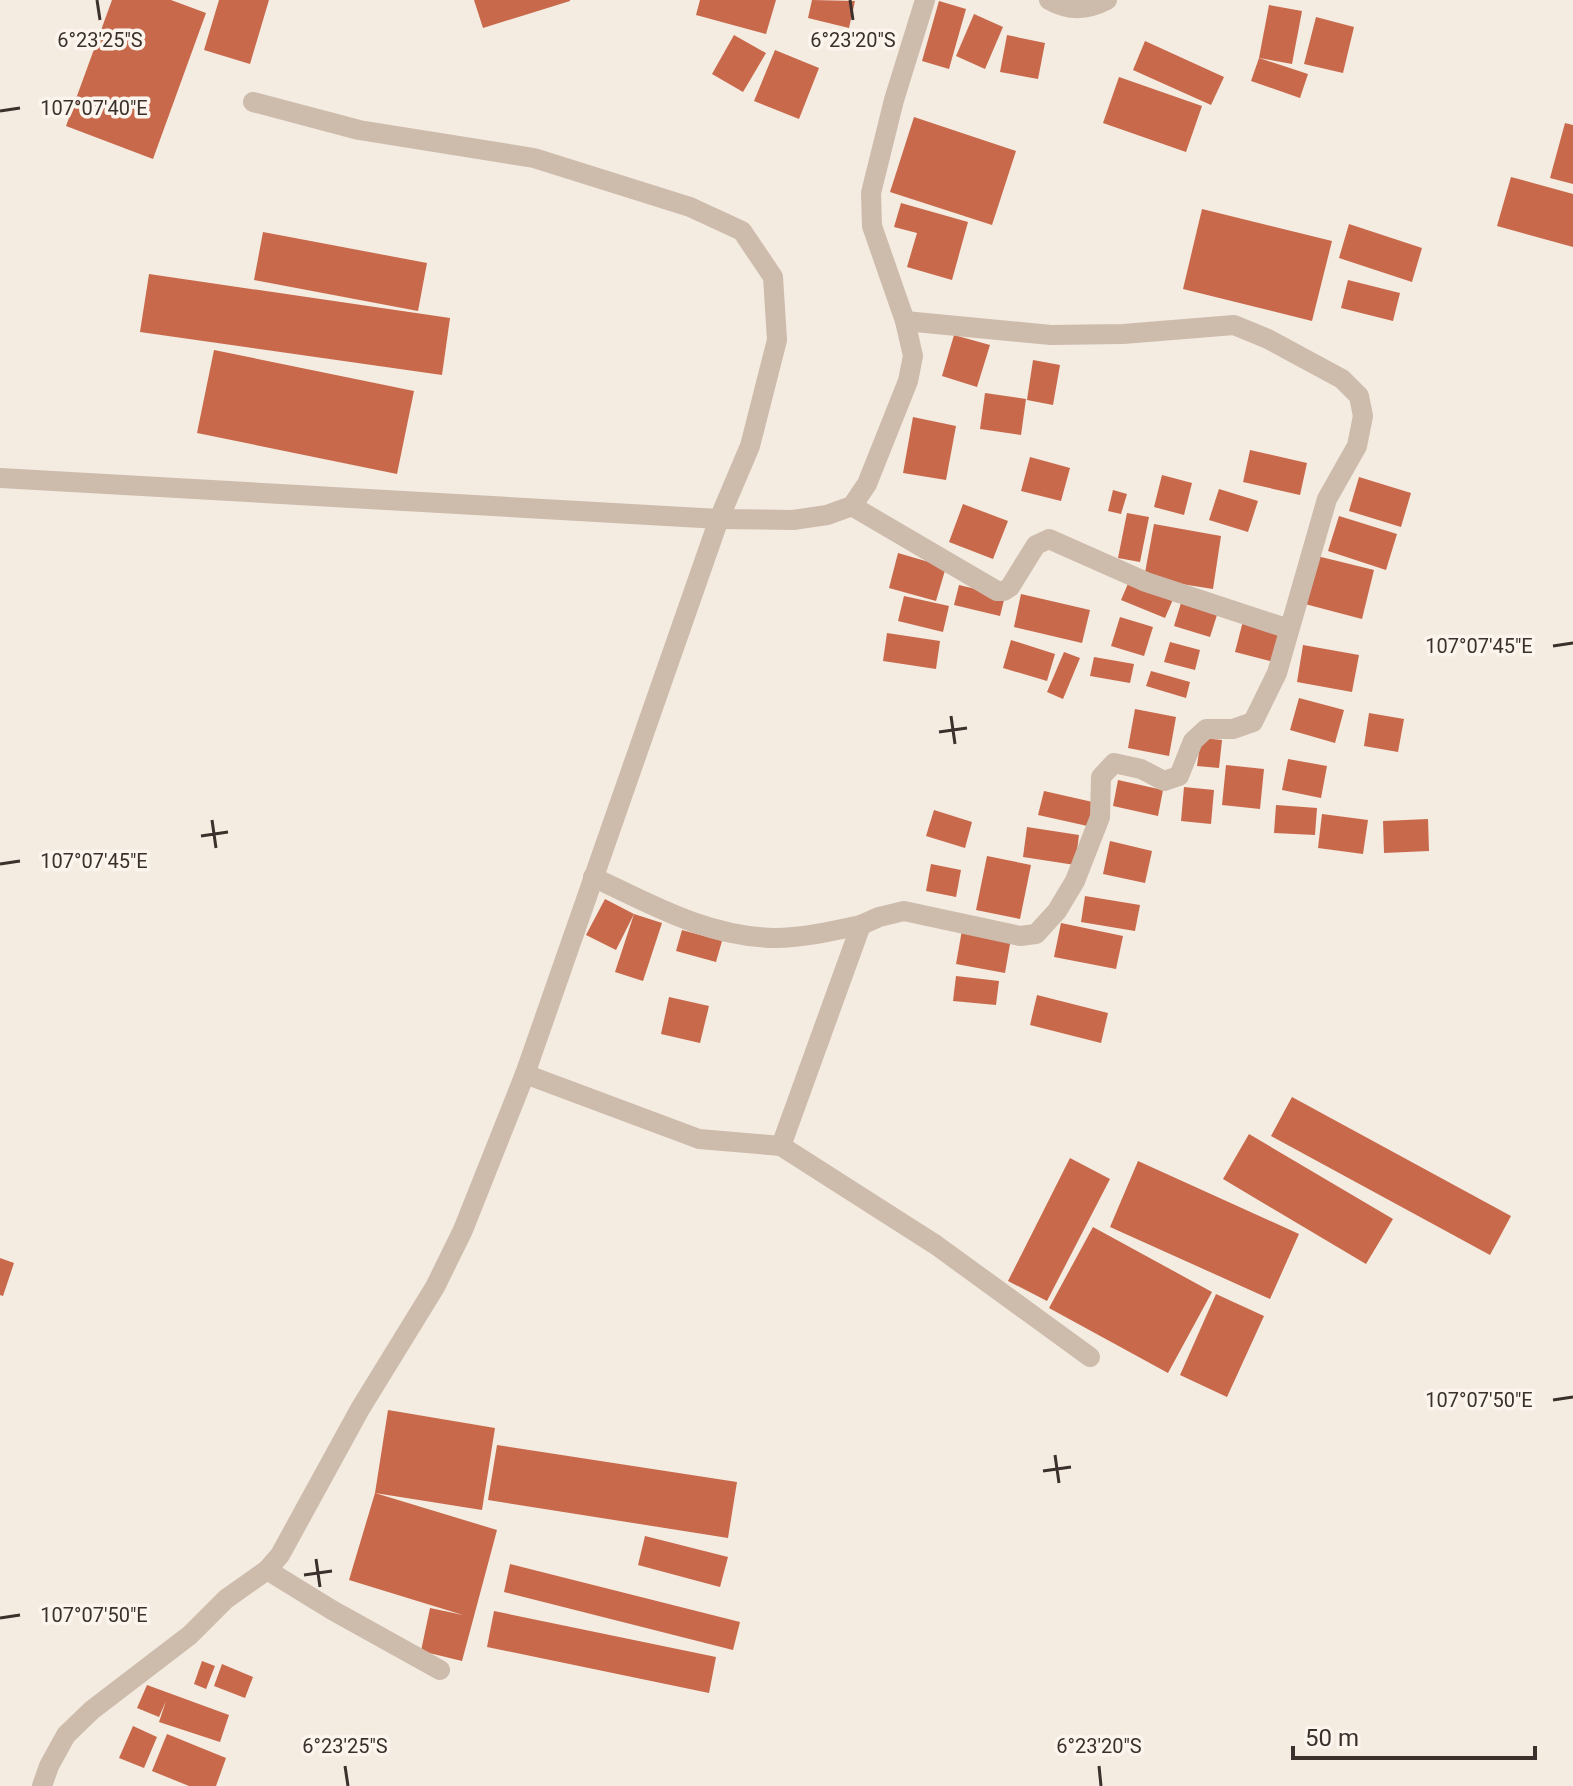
<svg xmlns="http://www.w3.org/2000/svg" width="1573" height="1786" font-family="Roboto,sans-serif">
  <style>
    .building { fill: #c8694b }
    .lines { fill: none; stroke-linecap: round; stroke-linejoin: round }
    .minor { stroke: #cdbbac; stroke-width: 20 }
    .ticks { fill: none; stroke: #3b302b; stroke-width: 3 }
    .ticks-label { font-size: 20px; text-anchor: middle; fill: #3b302b; stroke: #fbf5ee; stroke-width: 7; stroke-linejoin: round; paint-order: stroke }
  </style>
  <rect width="100%" height="100%" fill="#f4ebe1"/>
  <g class="building">
    <polygon points="112,0 171,0 206,13 153,159 66,126"/>
    <polygon points="219,0 269,0 250,64 204,50"/>
    <polygon points="474,0 570,0 570,1 483,28"/>
    <polygon points="700,0 776,0 766,34 696,15"/>
    <polygon points="812,0 855,1 849,28 808,18"/>
    <polygon points="939,1 966,9 949,69 922,61"/>
    <polygon points="1269,5 1302,11 1292,64 1259,58"/>
    <polygon points="974,14 1003,27 985,69 956,56"/>
    <polygon points="1316,17 1354,27 1343,73 1304,64"/>
    <polygon points="734,35 766,53 743,92 712,74"/>
    <polygon points="1007,35 1045,43 1038,79 1000,72"/>
    <polygon points="1145,41 1224,77 1211,105 1133,70"/>
    <polygon points="775,50 819,68 799,119 754,101"/>
    <polygon points="1259,58 1308,74 1300,98 1251,81"/>
    <polygon points="1119,77 1202,106 1186,152 1103,123"/>
    <polygon points="914,117 1016,151 992,225 890,192"/>
    <polygon points="1565,123 1573,125 1573,184 1550,178"/>
    <polygon points="1511,177 1573,194 1573,247 1497,226"/>
    <polygon points="901,203 968,222 952,280 907,267 917,233 894,227"/>
    <polygon points="1202,209 1332,241 1312,321 1183,289"/>
    <polygon points="1349,224 1422,248 1412,282 1339,258"/>
    <polygon points="263,232 427,263 418,311 254,280"/>
    <polygon points="149,274 450,318 442,375 140,332"/>
    <polygon points="1348,280 1400,293 1393,321 1341,308"/>
    <polygon points="954,335 990,345 977,387 942,376"/>
    <polygon points="214,350 414,391 397,474 197,433"/>
    <polygon points="1033,360 1060,365 1053,405 1027,400"/>
    <polygon points="985,393 1026,399 1021,435 980,429"/>
    <polygon points="913,417 956,426 946,480 903,473"/>
    <polygon points="1250,450 1307,463 1300,495 1243,482"/>
    <polygon points="1030,457 1070,468 1061,501 1021,491"/>
    <polygon points="1162,475 1192,483 1184,515 1154,507"/>
    <polygon points="1359,477 1411,493 1401,527 1349,511"/>
    <polygon points="1219,489 1258,501 1248,532 1209,520"/>
    <polygon points="1113,490 1127,494 1121,514 1108,511"/>
    <polygon points="963,504 1008,521 993,559 949,542"/>
    <polygon points="1127,513 1149,517 1140,562 1118,558"/>
    <polygon points="1339,516 1397,534 1386,570 1328,551"/>
    <polygon points="1154,524 1221,536 1213,589 1144,578"/>
    <polygon points="898,553 946,567 936,601 889,588"/>
    <polygon points="1317,556 1374,570 1362,619 1305,604"/>
    <polygon points="1130,579 1174,597 1165,618 1121,600"/>
    <polygon points="959,585 1005,596 1000,616 954,605"/>
    <polygon points="1021,594 1090,610 1082,643 1014,627"/>
    <polygon points="904,596 949,606 943,632 898,621"/>
    <polygon points="1181,603 1217,615 1210,637 1174,626"/>
    <polygon points="1120,617 1153,627 1144,656 1111,646"/>
    <polygon points="1243,621 1282,630 1274,662 1235,652"/>
    <polygon points="887,633 940,641 936,669 883,661"/>
    <polygon points="1011,640 1055,654 1047,681 1003,668"/>
    <polygon points="1170,642 1200,650 1195,670 1164,662"/>
    <polygon points="1303,645 1359,655 1352,692 1297,682"/>
    <polygon points="1064,652 1080,658 1063,699 1047,692"/>
    <polygon points="1094,657 1134,664 1130,683 1090,676"/>
    <polygon points="1151,671 1190,682 1186,698 1146,686"/>
    <polygon points="1299,698 1344,710 1335,743 1290,730"/>
    <polygon points="1135,709 1176,717 1169,756 1128,748"/>
    <polygon points="1369,713 1404,719 1398,752 1364,746"/>
    <polygon points="1201,738 1222,740 1219,768 1197,766"/>
    <polygon points="1288,759 1327,766 1321,798 1282,790"/>
    <polygon points="1226,765 1264,769 1260,809 1222,805"/>
    <polygon points="1118,780 1163,790 1158,816 1113,806"/>
    <polygon points="1184,787 1214,790 1211,824 1181,821"/>
    <polygon points="1044,791 1097,803 1092,827 1038,815"/>
    <polygon points="1276,805 1317,808 1315,835 1274,833"/>
    <polygon points="934,810 972,822 965,848 926,836"/>
    <polygon points="1322,814 1368,820 1363,854 1318,848"/>
    <polygon points="1428,819 1429,851 1384,853 1383,821"/>
    <polygon points="1027,827 1079,835 1075,865 1023,857"/>
    <polygon points="1110,841 1152,851 1145,883 1103,874"/>
    <polygon points="987,856 1031,865 1020,919 976,910"/>
    <polygon points="931,864 961,870 956,897 926,891"/>
    <polygon points="1085,896 1140,905 1135,931 1081,922"/>
    <polygon points="605,899 634,914 616,950 586,935"/>
    <polygon points="634,914 662,923 643,981 615,972"/>
    <polygon points="1061,923 1123,936 1116,969 1054,957"/>
    <polygon points="682,930 722,941 716,962 676,951"/>
    <polygon points="962,930 1011,938 1005,973 956,964"/>
    <polygon points="956,976 999,981 996,1005 953,1001"/>
    <polygon points="1037,995 1108,1013 1101,1043 1030,1025"/>
    <polygon points="669,997 709,1006 700,1043 661,1034"/>
    <polygon points="1292,1097 1511,1216 1490,1255 1271,1136"/>
    <polygon points="1249,1134 1393,1219 1366,1264 1223,1179"/>
    <polygon points="1070,1158 1110,1179 1047,1301 1008,1281"/>
    <polygon points="1138,1161 1299,1234 1270,1299 1110,1227"/>
    <polygon points="1093,1227 1212,1292 1168,1373 1049,1308"/>
    <polygon points="0,1258 14,1263 3,1296 0,1295"/>
    <polygon points="1216,1294 1264,1316 1227,1397 1180,1375"/>
    <polygon points="388,1410 495,1428 482,1510 375,1493 497,1530 462,1661 421,1651 430,1608 463,1615 349,1580 375,1493"/>
    <polygon points="497,1445 737,1482 728,1538 488,1500"/>
    <polygon points="645,1536 728,1557 720,1587 638,1565"/>
    <polygon points="510,1564 740,1622 733,1650 504,1592"/>
    <polygon points="494,1611 716,1657 709,1693 487,1647"/>
    <polygon points="202,1661 215,1666 206,1689 194,1684"/>
    <polygon points="222,1664 253,1677 245,1698 214,1686"/>
    <polygon points="147,1685 229,1715 220,1742 159,1722 166,1701 159,1717 137,1708"/>
    <polygon points="133,1726 157,1737 144,1768 119,1758"/>
    <polygon points="167,1734 226,1758 216,1786 189,1786 152,1771"/>
  </g>
  <g class="lines">
    <g class="minor">
      <path d="M1049 0C1069 11 1086 11 1107 0"/>
      <polyline points="0,478 719,519 793,520 827,515 852,506 867,484 908,381 913,356 905,321 872,226 871,193 894,100 925,0"/>
      <polyline points="852,506 997,591 1004,591 1010,587 1036,545 1049,539 1146,582 1289,629"/>
      <path d="M593 877C652 905 708 937 775 938 804 938 833 931 861 925"/>
      <polyline points="525,1074 699,1139 781,1146 936,1245 1090,1357"/>
      <polyline points="781,1146 861,925 879,917 904,911 1020,936 1036,934 1057,911 1075,881 1100,817 1101,777 1114,763 1141,769 1164,781 1179,776 1193,741 1206,729 1233,729 1253,722 1277,673 1327,499 1357,446 1363,416 1359,396 1342,379 1268,339 1234,325 1123,334 1051,335 905,321"/>
      <polyline points="267,1570 332,1610 440,1670"/>
      <polyline points="42,1786 49,1766 66,1735 92,1710 190,1635 226,1599 267,1570 280,1555 360,1409 435,1287 463,1230 525,1074 719,519 750,446 777,340 773,277 742,231 690,207 534,158 359,130 253,102"/>
    </g>
  </g>
  <path class="ticks" d="M97 0 100 20M850 0 853 20M0 111 20 108M1553 646 1573 643M951 716 955 744M939 732 967 728M212 820 216 848M201 836 228 832M0 864 20 861M1553 1400 1573 1397M1055 1455 1059 1483M1043 1471 1071 1467M316 1559 320 1587M304 1575 332 1571M0 1618 20 1615M345 1766 348 1786M1099 1766 1101 1786"/>
  <g class="ticks-label">
    <text x="100" y="47">6°23'25"S</text>
    <text x="853" y="47">6°23'20"S</text>
    <text x="94" y="115">107°07'40"E</text>
    <text x="1479" y="653">107°07'45"E</text>
    <text x="94" y="868">107°07'45"E</text>
    <text x="1479" y="1407">107°07'50"E</text>
    <text x="94" y="1622">107°07'50"E</text>
    <text x="345" y="1753">6°23'25"S</text>
    <text x="1099" y="1753">6°23'20"S</text>
  </g>
  <path d="M1293 1746v12h242v-12" fill="none" stroke="#3b302b" stroke-width="4"/>
  <text x="1305" y="1746" font-size="24" fill="#3b302b" stroke="#fbf5ee" stroke-width="6" paint-order="stroke">50 m</text>
</svg>
